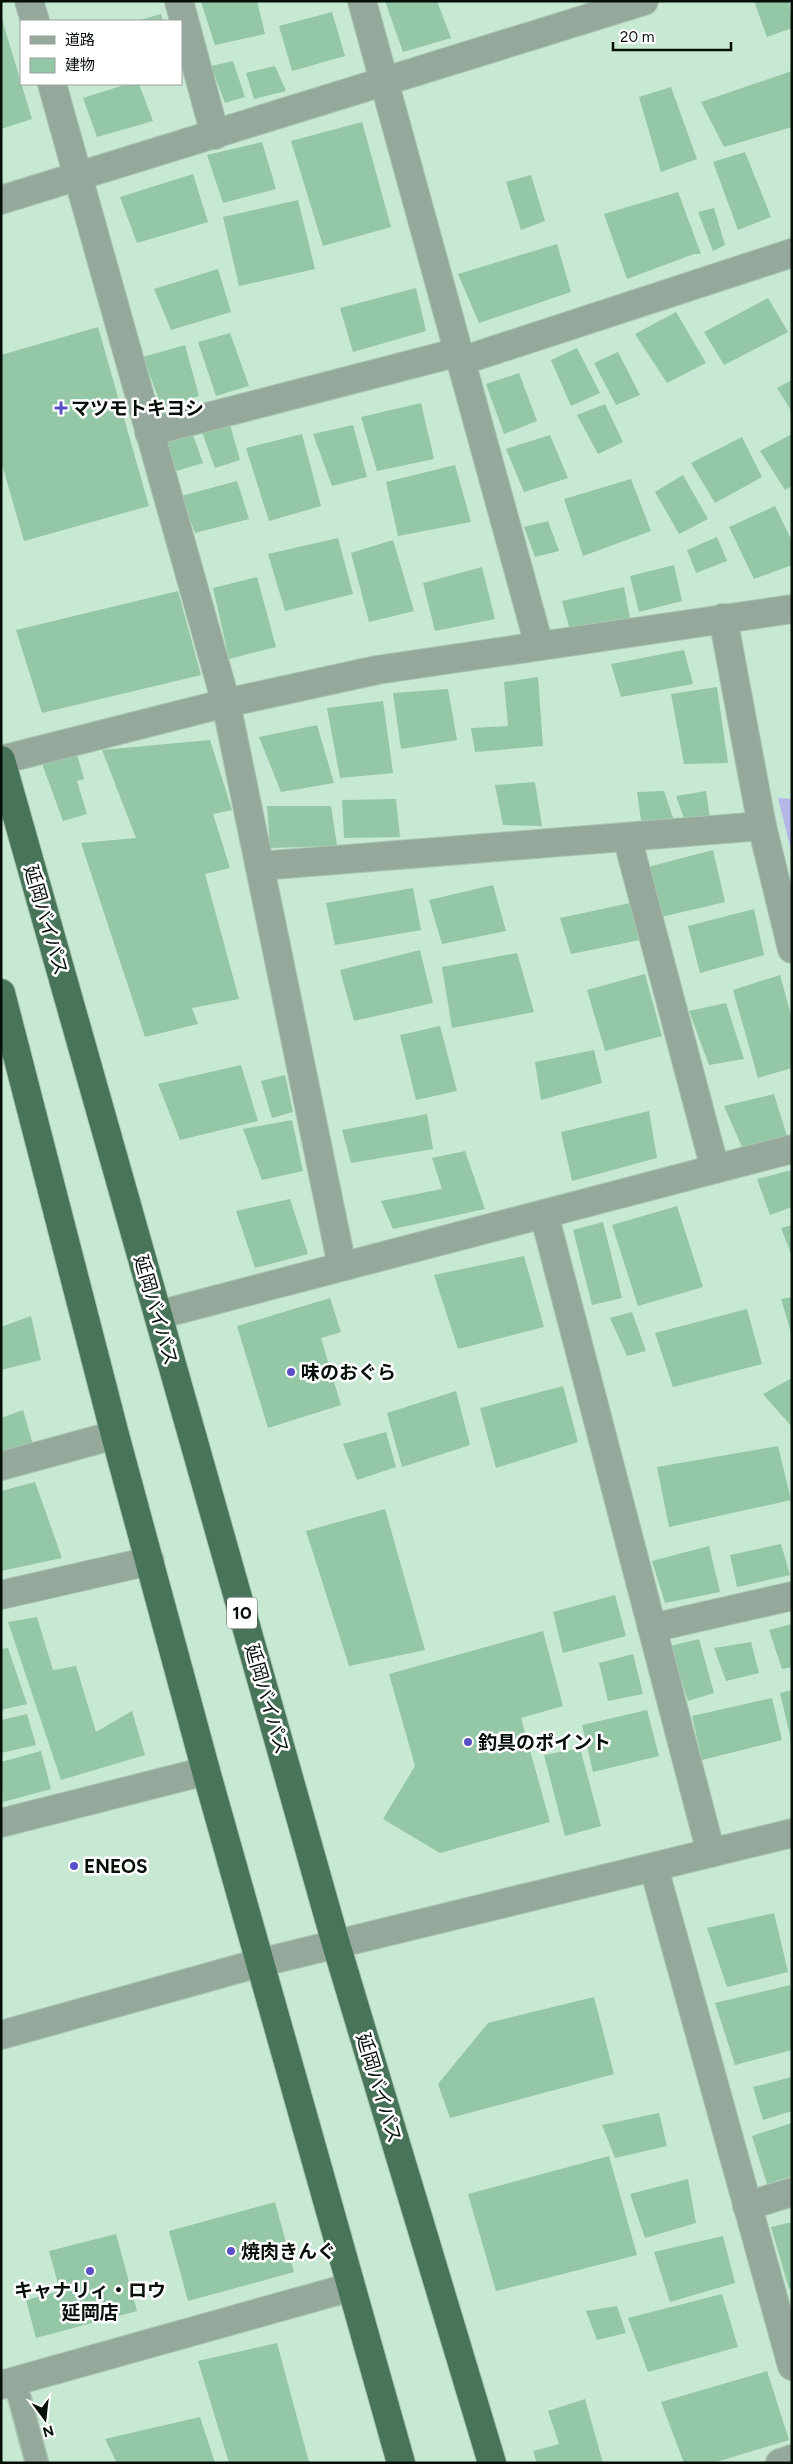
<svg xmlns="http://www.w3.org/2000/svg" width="793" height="2464" font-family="Figtree,'Noto Sans JP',sans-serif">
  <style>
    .green { fill: #b4b7e8 }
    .building { fill: #94c7a5 }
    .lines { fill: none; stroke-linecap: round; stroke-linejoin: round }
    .service-casing { stroke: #a8c5b2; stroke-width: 25 }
    .minor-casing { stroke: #a8c5b2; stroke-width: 30 }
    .tertiary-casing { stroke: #a8c5b2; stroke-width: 30 }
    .trunk-casing { stroke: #a8c5b2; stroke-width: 30 }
    .service { stroke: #94a99b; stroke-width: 22 }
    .minor { stroke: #94a99b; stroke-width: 28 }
    .tertiary { stroke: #94a99b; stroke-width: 28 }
    .trunk { stroke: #487459; stroke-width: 28 }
    .poi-dot { fill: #5a4ec6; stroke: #fff; stroke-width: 2 }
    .labels { text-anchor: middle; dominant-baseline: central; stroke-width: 5; stroke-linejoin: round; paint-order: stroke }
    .shield { fill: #fff; stroke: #515853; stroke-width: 1 }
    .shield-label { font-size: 18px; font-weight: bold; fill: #061009 }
    .poi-label { font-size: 19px; font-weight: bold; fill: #061009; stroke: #fff; text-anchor: start }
    .street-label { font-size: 19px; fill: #061009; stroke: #fff }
  </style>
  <rect width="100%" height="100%" fill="#c7e8d2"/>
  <polygon class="green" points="778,798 792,799 792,854"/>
  <g class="building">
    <polygon points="205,1 257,1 265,34 215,45 201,2"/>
    <polygon points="385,1 437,1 451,38 403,52"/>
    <polygon points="754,1 789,1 792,28 767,37"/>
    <polygon points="332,12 345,56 292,71 279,26"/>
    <polygon points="161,14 163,21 137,21"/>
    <polygon points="1,16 32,119 1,129"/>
    <polygon points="233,61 245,97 225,103 211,66"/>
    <polygon points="275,66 286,91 254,99 246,73"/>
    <polygon points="792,71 792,127 724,147 701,102"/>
    <polygon points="127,84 139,84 153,121 97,137 83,98"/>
    <polygon points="671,87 697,159 661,172 639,97"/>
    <polygon points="362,122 391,227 323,246 291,141"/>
    <polygon points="262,142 276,189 223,203 207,155"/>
    <polygon points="745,152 771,217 738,230 713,162"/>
    <polygon points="193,174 208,222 137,243 120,197"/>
    <polygon points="531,175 545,221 521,230 506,182"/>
    <polygon points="678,192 701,254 694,254 627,279 604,214"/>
    <polygon points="298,200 315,269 239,286 223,217"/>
    <polygon points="714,208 725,245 713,251 698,212"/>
    <polygon points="557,244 571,292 479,323 458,274"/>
    <polygon points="218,269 231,312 171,330 154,289"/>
    <polygon points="416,288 426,331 353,352 340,308"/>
    <polygon points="768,298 788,332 724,365 704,332"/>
    <polygon points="676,312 706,363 667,383 635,334"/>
    <polygon points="98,327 149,506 24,541 1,461 1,355"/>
    <polygon points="230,333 249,386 216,396 198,342"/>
    <polygon points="185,345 199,396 162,408 143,357"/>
    <polygon points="577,348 600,393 571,406 551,360"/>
    <polygon points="618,352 640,395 616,405 594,363"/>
    <polygon points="519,373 537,421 504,434 486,384"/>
    <polygon points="792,380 792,412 777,388"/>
    <polygon points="421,403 434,459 377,471 361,417"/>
    <polygon points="605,404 623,442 598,454 577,415"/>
    <polygon points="230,425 240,460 215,468 202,432"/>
    <polygon points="353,425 367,477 332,486 313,434"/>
    <polygon points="192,432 203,463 173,472 162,438"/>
    <polygon points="302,434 321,506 269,521 246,448"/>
    <polygon points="792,434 792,486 785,490 760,451"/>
    <polygon points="550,435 568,478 524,492 506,449"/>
    <polygon points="742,437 762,477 715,503 691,463"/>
    <polygon points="455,465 471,522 398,536 386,482"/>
    <polygon points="683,475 708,519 679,534 655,492"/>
    <polygon points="631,479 651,531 583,556 564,499"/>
    <polygon points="237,481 249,519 195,533 181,496"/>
    <polygon points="775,506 792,541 792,565 754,579 729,527"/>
    <polygon points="548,521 559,551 535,557 524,527"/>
    <polygon points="717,537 727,561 696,573 687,550"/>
    <polygon points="338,538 353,594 285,611 268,554"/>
    <polygon points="393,540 414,611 369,622 351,553"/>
    <polygon points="674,565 682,601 639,612 630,576"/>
    <polygon points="482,567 495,619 435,631 423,583"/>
    <polygon points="257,577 276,647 229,659 213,588"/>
    <polygon points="624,587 630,618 570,630 562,601"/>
    <polygon points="178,591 201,675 42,713 16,630"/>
    <polygon points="684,650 693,684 621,697 611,664"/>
    <polygon points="538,677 543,746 475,752 471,728 508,726 504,682"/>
    <polygon points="717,687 728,763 684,764 671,694"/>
    <polygon points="448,689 457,740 401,749 393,693"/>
    <polygon points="383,701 393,773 340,778 327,708"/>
    <polygon points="317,725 334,783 281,792 259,737"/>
    <polygon points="210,740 232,810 213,814 230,868 205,874 239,999 192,1008 198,1024 145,1037 81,843 136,838 102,750"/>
    <polygon points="76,751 84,779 77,781 87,814 63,821 40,758"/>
    <polygon points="535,782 542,826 503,825 495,785"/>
    <polygon points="664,791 675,824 642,827 637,792"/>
    <polygon points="706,791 711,824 687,827 676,796"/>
    <polygon points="396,799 400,837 344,838 342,800"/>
    <polygon points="267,806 331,806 337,846 270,848"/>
    <polygon points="713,850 725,902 661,917 648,867"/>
    <polygon points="493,885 506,931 442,944 429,900"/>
    <polygon points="413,888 421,930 335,945 326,903"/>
    <polygon points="630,903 640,940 571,954 560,918"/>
    <polygon points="754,909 764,955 700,973 688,926"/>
    <polygon points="420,950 433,1003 354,1021 340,970"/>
    <polygon points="517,953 534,1012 452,1028 442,967"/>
    <polygon points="645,974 662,1036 605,1051 587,990"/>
    <polygon points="780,975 792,1019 792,1068 758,1078 733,990"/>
    <polygon points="726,1003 744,1059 709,1065 689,1011"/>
    <polygon points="440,1026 457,1091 416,1100 400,1035"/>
    <polygon points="594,1050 602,1083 541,1100 535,1062"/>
    <polygon points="241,1065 258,1121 180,1140 158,1084"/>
    <polygon points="285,1075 293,1112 272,1118 261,1081"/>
    <polygon points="774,1094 787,1136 742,1147 724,1106"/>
    <polygon points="649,1111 657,1158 572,1181 561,1132"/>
    <polygon points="427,1114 433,1149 351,1163 342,1130"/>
    <polygon points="292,1120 303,1171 262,1180 243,1129"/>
    <polygon points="465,1151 485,1209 393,1229 381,1201 442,1189 432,1158"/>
    <polygon points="792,1170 792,1207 770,1215 757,1179"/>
    <polygon points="290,1199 308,1254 255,1268 236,1211"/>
    <polygon points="677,1206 703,1287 638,1306 612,1225"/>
    <polygon points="603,1222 622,1298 592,1305 573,1230"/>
    <polygon points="792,1225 792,1256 781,1228"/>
    <polygon points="524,1256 544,1327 458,1349 434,1275"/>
    <polygon points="792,1297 792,1332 791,1332 781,1299"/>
    <polygon points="330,1298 341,1332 321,1338 341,1405 268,1428 237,1326"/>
    <polygon points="747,1309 762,1364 673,1387 655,1333"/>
    <polygon points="632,1312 646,1351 627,1356 610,1318"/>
    <polygon points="31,1316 41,1360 1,1370 1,1327"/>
    <polygon points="792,1378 792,1427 763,1394"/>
    <polygon points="563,1386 578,1442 496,1468 480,1408"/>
    <polygon points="456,1391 470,1445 402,1467 387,1413"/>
    <polygon points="23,1410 33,1445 1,1453 1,1418"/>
    <polygon points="386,1432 396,1467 357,1480 343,1444"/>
    <polygon points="778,1446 791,1500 669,1527 657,1467"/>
    <polygon points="35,1482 62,1558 1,1571 1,1491"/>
    <polygon points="385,1509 425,1650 349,1666 306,1531"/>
    <polygon points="781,1544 790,1575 737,1587 730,1555"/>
    <polygon points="709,1546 720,1592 665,1603 652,1561"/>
    <polygon points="615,1595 626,1636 563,1653 553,1612"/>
    <polygon points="37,1617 53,1670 76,1666 96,1732 132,1711 145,1755 61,1780 8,1622"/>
    <polygon points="792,1624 792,1667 782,1669 769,1630"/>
    <polygon points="543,1631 563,1706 521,1718 550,1822 440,1853 383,1819 415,1766 389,1674"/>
    <polygon points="699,1639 714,1693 688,1701 670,1646"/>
    <polygon points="751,1642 759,1673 726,1681 714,1648"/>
    <polygon points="8,1648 27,1704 1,1710 1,1649"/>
    <polygon points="633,1654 643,1694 608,1701 599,1663"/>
    <polygon points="792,1690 792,1740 791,1740 780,1693"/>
    <polygon points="772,1698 782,1740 702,1760 692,1716"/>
    <polygon points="647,1710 659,1756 593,1772 582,1725"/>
    <polygon points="27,1714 36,1745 1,1753 1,1720"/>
    <polygon points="580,1748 601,1826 565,1836 544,1755"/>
    <polygon points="41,1751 51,1789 3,1802 1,1762"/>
    <polygon points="774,1913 788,1972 727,1987 707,1928"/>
    <polygon points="790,1985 792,1994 792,2050 735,2065 715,2003"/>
    <polygon points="594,1997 614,2074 450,2118 438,2084 488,2023"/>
    <polygon points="792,2077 792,2111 763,2120 753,2087"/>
    <polygon points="659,2113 667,2146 615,2158 602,2125"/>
    <polygon points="792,2123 792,2176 767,2184 752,2136"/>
    <polygon points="609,2156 637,2255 496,2291 468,2194"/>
    <polygon points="688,2179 696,2223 645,2238 630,2194"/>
    <polygon points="275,2202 294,2272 188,2301 169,2231"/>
    <polygon points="792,2222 792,2288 789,2289 771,2227"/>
    <polygon points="116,2234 137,2311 36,2338 26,2300 60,2291 49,2251"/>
    <polygon points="723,2236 735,2283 670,2302 654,2252"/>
    <polygon points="722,2294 738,2347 648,2372 628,2318"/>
    <polygon points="617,2306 626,2333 597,2340 586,2311"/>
    <polygon points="277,2343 309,2462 229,2463 198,2361"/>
    <polygon points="767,2371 789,2440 713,2463 684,2463 661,2402"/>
    <polygon points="585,2399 603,2463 537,2463 533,2451 559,2444 548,2411"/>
    <polygon points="200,2417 215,2463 117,2463 105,2439"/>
  </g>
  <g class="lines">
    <g class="service-casing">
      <polyline id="service" points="15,2381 37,2463"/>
    </g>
    <g class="minor-casing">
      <g id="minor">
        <polyline points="29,1 35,21"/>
        <polyline points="179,1 215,135"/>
        <polyline points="362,1 539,645"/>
        <polyline points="52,84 226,703 342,1266"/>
        <polyline points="1,200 644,1"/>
        <polyline points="461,361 792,253"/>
        <polyline points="149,432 459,352"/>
        <polyline points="723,618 762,826 792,949"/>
        <polyline points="1,760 226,703 377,670 792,609"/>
        <polyline points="627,837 715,1169"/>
        <polyline points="260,866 762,826"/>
        <polyline points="544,1214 711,1853"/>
        <polyline points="158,1315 792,1149"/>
        <polyline points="1,1466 115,1435"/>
        <polyline points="1,1595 150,1561"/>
        <polyline points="652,1628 792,1596"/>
        <polyline points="1,1823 206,1771"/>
        <polyline points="654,1868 792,2366"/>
        <polyline points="747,2206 792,2192"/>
        <polyline points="1,2385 351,2287"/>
        <polyline points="780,2463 792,2459"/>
      </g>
    </g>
    <g class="tertiary-casing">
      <polyline id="tertiary" points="1,2035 259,1963 792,1833"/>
    </g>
    <g class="trunk-casing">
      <g id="trunk">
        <polyline points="1,760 336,1944 492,2463"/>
        <polyline points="1,993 115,1435 206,1771 401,2463"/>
      </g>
    </g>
    <use href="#service" class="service"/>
    <use href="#minor" class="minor"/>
    <use href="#tertiary" class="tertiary"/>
    <use href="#trunk" class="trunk"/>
  </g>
  <g class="poi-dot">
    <path d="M58.5 400.5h5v5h5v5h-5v5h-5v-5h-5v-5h5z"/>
    <circle cx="291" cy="1372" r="5"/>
    <circle cx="468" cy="1742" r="5"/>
    <circle cx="74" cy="1866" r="5"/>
    <circle cx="231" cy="2251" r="5"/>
    <circle cx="90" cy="2271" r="5"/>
  </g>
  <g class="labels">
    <rect class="shield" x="227" y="1597.5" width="30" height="31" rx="4"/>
    <g class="shield-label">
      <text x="242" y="1613">10</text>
    </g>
    <g class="poi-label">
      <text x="71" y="408">マツモトキヨシ</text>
      <text x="301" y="1372">味のおぐら</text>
      <text x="478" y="1742">釣具のポイント</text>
      <text x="84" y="1866">ENEOS</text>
      <text x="241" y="2251">焼肉きんぐ</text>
      <text x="90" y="2290" text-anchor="middle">キャナリィ・ロウ<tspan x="90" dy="22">延岡店</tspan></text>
    </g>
    <g class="street-label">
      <text transform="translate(46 920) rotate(74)">延岡バイパス</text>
      <text transform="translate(156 1310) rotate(74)">延岡バイパス</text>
      <text transform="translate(267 1699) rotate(74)">延岡バイパス</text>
      <text transform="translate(379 2088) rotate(73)">延岡バイパス</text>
    </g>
  </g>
  <rect width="793" height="2464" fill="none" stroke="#061009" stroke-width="5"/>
  <rect x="20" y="20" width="162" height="65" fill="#ffffff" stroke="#9b9f9d"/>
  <rect x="30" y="36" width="25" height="8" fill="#94a99b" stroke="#9b9f9d"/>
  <text x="65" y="45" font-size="15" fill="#061009">道路</text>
  <rect x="30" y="58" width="25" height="15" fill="#94c7a5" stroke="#9b9f9d"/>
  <text x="65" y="70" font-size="15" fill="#061009">建物</text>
  <g transform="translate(45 2419) rotate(165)" stroke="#ffffff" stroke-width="4" paint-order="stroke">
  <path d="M0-4L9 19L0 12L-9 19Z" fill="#061009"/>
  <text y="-8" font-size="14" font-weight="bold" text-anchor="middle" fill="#061009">N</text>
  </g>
  <path d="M613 42v8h118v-8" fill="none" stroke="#061009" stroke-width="2.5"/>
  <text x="620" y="42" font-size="15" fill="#061009" stroke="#ffffff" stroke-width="4" paint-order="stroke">20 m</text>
</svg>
